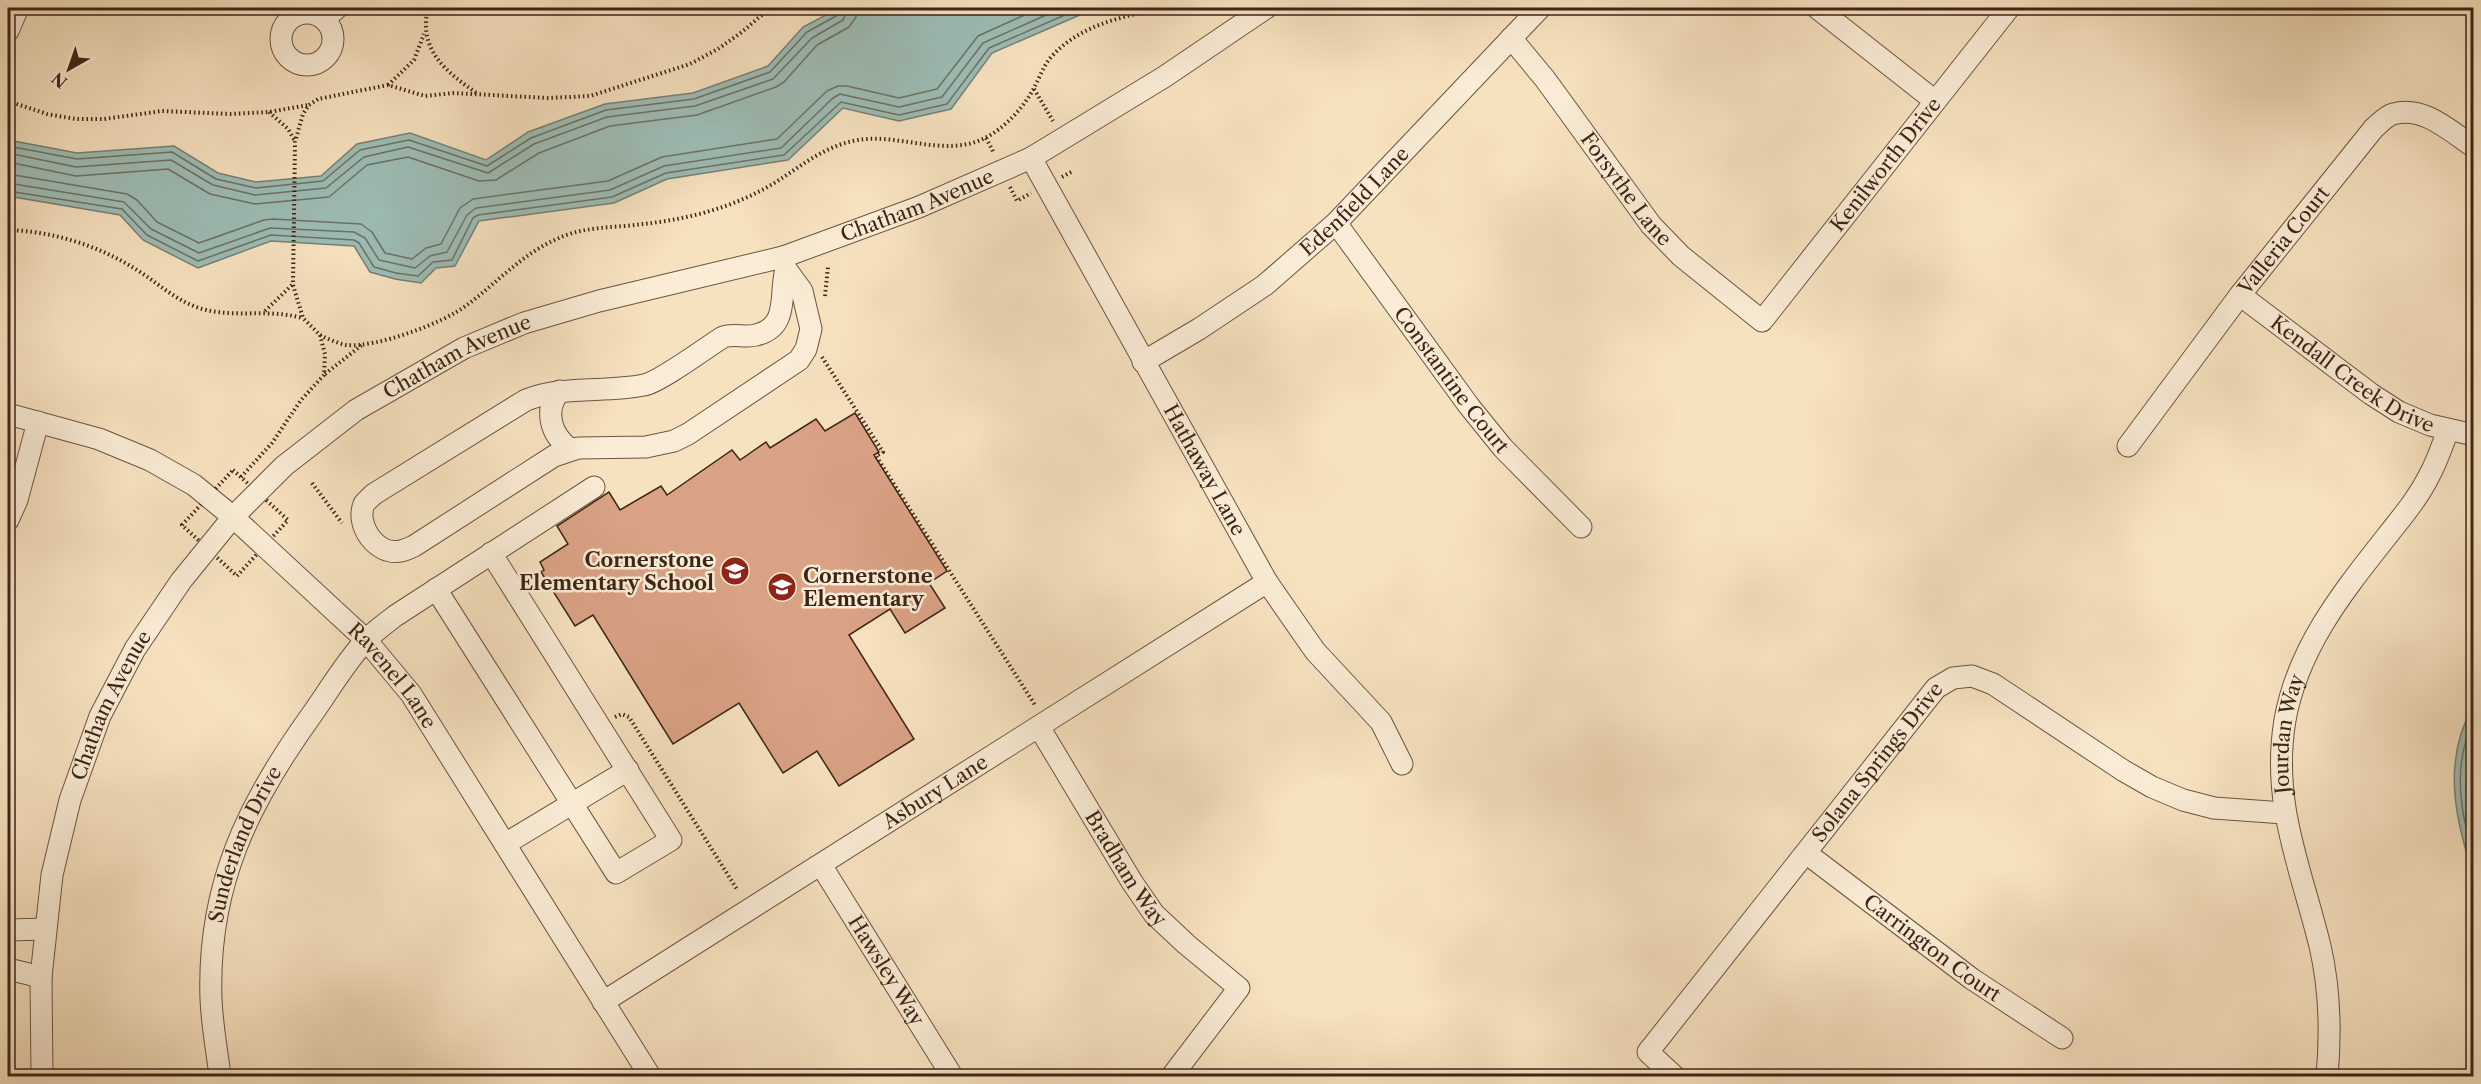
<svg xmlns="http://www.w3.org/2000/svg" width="2481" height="1084" font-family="'Libre Caslon Text',serif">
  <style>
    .water { fill: #9dbdb6; stroke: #778076; stroke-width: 1.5 }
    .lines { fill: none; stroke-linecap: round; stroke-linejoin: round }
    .shore { stroke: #6d7166; stroke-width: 1.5 }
    .building { fill: #daa285; stroke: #3d2516; stroke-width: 1.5 }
    .minor-casing { stroke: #6c5440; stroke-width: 23 }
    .path { stroke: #3d2516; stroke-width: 4; stroke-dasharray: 1.5 3; stroke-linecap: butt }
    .minor { stroke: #faecd6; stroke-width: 21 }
    .labels { text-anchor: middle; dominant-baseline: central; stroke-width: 5; stroke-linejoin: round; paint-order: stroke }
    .street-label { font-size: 20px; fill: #3d2516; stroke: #faecd6 }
    .poi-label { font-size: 20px; font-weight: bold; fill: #3d2516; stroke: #faecd6; text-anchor: end }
  </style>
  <rect width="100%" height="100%" fill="#f7e2c0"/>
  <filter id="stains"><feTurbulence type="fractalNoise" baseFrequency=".00333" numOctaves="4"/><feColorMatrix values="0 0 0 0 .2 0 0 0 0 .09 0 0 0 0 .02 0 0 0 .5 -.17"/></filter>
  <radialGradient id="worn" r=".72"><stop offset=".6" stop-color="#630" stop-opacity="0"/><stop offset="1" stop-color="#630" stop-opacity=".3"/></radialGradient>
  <g class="water">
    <polygon points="839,8 1096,8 992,53 951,109 899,121 843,108 788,160 667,179 614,203 479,221 455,266 436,268 421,283 395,279 370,272 354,246 271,241 198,268 143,240 120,215 8,196 8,140 77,153 174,146 218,173 256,182 321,176 357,144 410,133 486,160 528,132 605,104 693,93 768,66 803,27"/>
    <path d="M2473 707V874C2455 819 2442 760 2473 707Z"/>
  </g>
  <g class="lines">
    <g class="shore">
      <polyline points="8,146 77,159 172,152 216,179 256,188 323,181 360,150 409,140 487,166 531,138 606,110 694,99 770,72 807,32 838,15 840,8"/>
      <polyline points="8,153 76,167 171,160 213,185 255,195 326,188 364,157 408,147 488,173 534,144 607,117 695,106 773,79 812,38 843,20 848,8"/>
      <polyline points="8,162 76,176 168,169 210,194 255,204 329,197 367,165 408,157 479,181 496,180 539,153 610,126 697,115 776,87 784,82 817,45 849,27 856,17 857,8"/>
      <polyline points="8,174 127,194 137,200 157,222 199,243 264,220 273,219 361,224 372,232 385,253 412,259 426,248 441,244 460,208 473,199 608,181 662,157 777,139 827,91 838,86 847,86 899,98 937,89 978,36 1040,8"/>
      <polyline points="8,183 124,202 151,229 199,253 270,228 354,232 365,238 379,260 415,268 430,256 447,252 467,215 476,208 610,190 664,166 781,148 833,98 840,94 899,107 942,97 983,43 1062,8"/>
      <polyline points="8,191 122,209 147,235 198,261 271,235 354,240 359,243 374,267 396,273 418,276 433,262 452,260 473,218 478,215 612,197 666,173 784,155 841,102 899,115 947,104 989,48 1081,8"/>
      <path d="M2474 720C2453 762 2459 811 2474 855"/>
      <path d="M2474 737C2465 766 2467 793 2474 823"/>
    </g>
  </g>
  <polygon class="building" points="855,413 879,452 874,455 947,571 929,583 945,608 905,633 890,609 849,635 914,739 839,786 817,751 783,773 739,703 673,744 593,615 575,626 541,572 544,570 540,562 568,544 557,526 609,492 620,510 661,486 667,495 732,450 740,460 766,442 770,448 816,419 825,431"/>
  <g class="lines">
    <g class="minor-casing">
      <g id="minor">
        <polyline points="1817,8 1935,101"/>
        <circle cx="307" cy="39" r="26"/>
        <polyline points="324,19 337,8"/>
        <polyline points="8,31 18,8"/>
        <path id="s1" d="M1511 38 1545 79 1651 225 1681 256 1762 321 2009 8"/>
        <path id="s2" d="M1031 158 1267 582 1315 651 1381 722 1402 764"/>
        <path id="s3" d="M1336 223 1469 406 1503 448 1581 527"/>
        <path d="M783 257 786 269 802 291 811 329 806 349 799 360 688 434 674 441 646 447 578 448 554 456 414 546C410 548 405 550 401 551 377 556 355 526 364 504 366 501 371 497 374 494L526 400C564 385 605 393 644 385 660 382 707 347 723 337 734 333 745 338 756 335 790 327 779 294 786 269"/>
        <path id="s4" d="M2240 295 2371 394 2399 412 2430 425 2474 435"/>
        <path id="s5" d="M1143 362 1199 329 1265 285 1336 223 1540 8"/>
        <path d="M560 391C543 410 551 435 570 449"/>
        <path id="s6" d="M8 414 99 439 150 460 194 485 233 517 366 640 411 694 650 1076"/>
        <path id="s7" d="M2128 446 2240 295 2374 128C2380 123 2386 116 2393 114 2423 105 2450 131 2474 147"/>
        <polyline points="8,520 17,500 38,422"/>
        <polyline points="436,589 616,873 671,840 491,553"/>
        <path id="s8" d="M1039 727 1132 882 1154 914 1186 944 1239 988 1172 1076"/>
        <polyline points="505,844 628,770"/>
        <path id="s9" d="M1806 853 1972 979 2062 1038"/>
        <path id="s10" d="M821 865 952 1076"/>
        <polyline points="8,930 45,929"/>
        <polyline points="8,969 41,977"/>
        <path id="s11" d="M603 1002 1267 582"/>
        <path id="s12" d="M42 1076 41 977 52 875 70 800 100 716 135 649 181 581 233 517 284 466 356 410 464 348 524 323 599 301 783 257 919 207 1031 158 1164 77 1266 8"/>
        <path id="s13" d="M220 1076C217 1051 212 1025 211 999 207 886 248 803 313 713 330 689 346 661 367 639 375 631 386 623 395 616L594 487"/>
        <path id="s14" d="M1674 1076 1648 1052 1936 688 1953 678 1972 676 1993 684 2124 771 2152 787 2183 800 2214 808 2284 813"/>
        <path id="s15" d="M2327 1076C2331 1032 2330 989 2320 946 2301 868 2271 803 2285 720 2298 647 2343 592 2387 536 2402 517 2418 498 2429 476 2437 462 2442 446 2448 430"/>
      </g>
    </g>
    <g class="path">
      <path d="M428 8C418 50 446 72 478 94"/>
      <polyline points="388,85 414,60 424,34"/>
      <polyline points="1034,89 1053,121"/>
      <polyline points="8,101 47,114 76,119 104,119 162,111 230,114 269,112 308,105"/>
      <polyline points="269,112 288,129 295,141"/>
      <polyline points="986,138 994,153"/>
      <polyline points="1062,177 1073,171"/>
      <polyline points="1010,187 1017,201 1031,193"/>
      <path d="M8 230C52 231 100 246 137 270 158 283 175 300 199 308 234 319 267 308 302 318"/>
      <polyline points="825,296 828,267"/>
      <polyline points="265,311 292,285"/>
      <path d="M320 335C328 339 337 343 346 345 376 348 444 323 467 305 498 282 523 253 559 238 585 226 615 228 643 224 682 220 723 210 758 192 793 175 817 147 858 140 899 133 945 158 985 138 1005 128 1024 107 1034 88 1040 77 1044 64 1053 55 1082 24 1123 17 1161 8"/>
      <polyline points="822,357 883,452 876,456 1035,705"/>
      <polyline points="325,374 362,345"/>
      <polygon points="233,470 288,520 237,576 182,525"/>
      <polyline points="241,477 272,443 301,400 324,375 325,354 320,335 303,318 293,285 295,142 303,114 309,105 318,99 388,85 425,96 454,93 547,98 590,96 690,64 718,49 742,32 770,8"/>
      <polyline points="312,483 342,523"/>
      <polyline points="615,717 622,714 629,717 738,891"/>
    </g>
    <use href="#minor" class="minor"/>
  </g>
  <defs>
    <g id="school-disc" transform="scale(1.5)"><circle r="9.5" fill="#8f2418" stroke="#faecd6"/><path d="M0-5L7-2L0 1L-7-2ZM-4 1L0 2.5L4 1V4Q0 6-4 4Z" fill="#fff"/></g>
  </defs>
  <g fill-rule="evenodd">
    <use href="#school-disc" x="735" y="571"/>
    <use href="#school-disc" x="782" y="587"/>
  </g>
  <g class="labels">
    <g class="street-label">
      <text stroke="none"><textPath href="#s1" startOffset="580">Kenilworth Drive</textPath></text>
      <text stroke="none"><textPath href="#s1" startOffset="190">Forsythe Lane</textPath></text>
      <text stroke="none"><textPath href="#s5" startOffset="267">Edenfield Lane</textPath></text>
      <text stroke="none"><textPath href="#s12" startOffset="1372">Chatham Avenue</textPath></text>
      <text stroke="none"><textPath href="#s7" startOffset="258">Valleria Court</textPath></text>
      <text stroke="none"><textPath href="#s12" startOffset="886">Chatham Avenue</textPath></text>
      <text stroke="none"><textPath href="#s4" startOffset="138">Kendall Creek Drive</textPath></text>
      <text stroke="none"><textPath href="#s3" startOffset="195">Constantine Court</textPath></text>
      <text stroke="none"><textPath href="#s2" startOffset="357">Hathaway Lane</textPath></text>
      <text stroke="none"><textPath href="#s6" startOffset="476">Ravenel Lane</textPath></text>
      <text stroke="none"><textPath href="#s12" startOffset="382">Chatham Avenue</textPath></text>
      <text stroke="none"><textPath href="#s15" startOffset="348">Jourdan Way</textPath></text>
      <text stroke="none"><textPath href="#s14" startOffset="405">Solana Springs Drive</textPath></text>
      <text stroke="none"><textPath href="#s11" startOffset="393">Asbury Lane</textPath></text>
      <text stroke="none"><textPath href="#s13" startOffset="238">Sunderland Drive</textPath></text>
      <text stroke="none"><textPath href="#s8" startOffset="166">Bradham Way</textPath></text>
      <text stroke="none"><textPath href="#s9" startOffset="158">Carrington Court</textPath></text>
      <text stroke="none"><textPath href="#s10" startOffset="124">Hawsley Way</textPath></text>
    </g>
    <g class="poi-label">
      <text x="714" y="560">Cornerstone<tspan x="714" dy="23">Elementary School</tspan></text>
      <text x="803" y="576" text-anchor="start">Cornerstone<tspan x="803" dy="23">Elementary</tspan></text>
    </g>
  </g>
  <rect width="2481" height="1084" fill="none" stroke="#f7e2c0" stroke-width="30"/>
  <rect x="9" y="9" width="2463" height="1066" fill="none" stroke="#3d2516" stroke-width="3"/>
  <rect x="15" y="15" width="2451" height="1054" fill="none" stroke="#3d2516" stroke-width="1.5"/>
  <g transform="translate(69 69) rotate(220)" stroke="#faecd6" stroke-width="4.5" paint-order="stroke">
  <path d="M0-4.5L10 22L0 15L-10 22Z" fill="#3d2516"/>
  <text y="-9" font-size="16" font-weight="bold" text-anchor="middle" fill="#3d2516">N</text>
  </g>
  <rect width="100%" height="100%" filter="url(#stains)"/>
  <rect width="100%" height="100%" fill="url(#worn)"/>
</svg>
